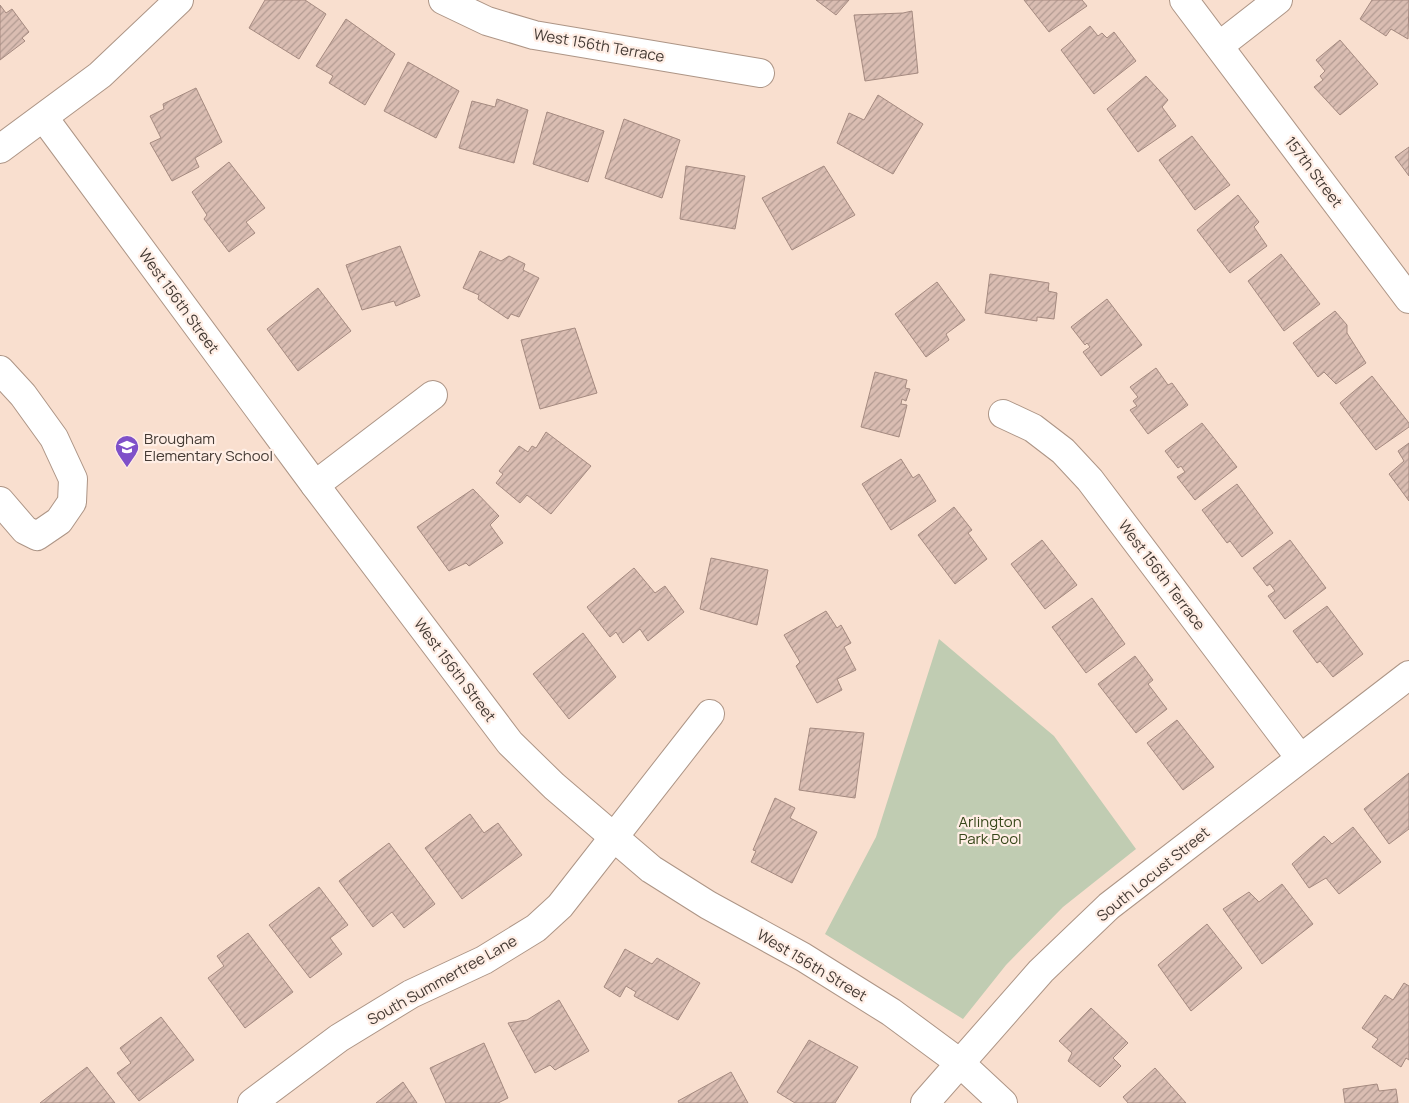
<svg xmlns="http://www.w3.org/2000/svg" width="1409" height="1103" font-family="Manrope,sans-serif">
  <style>
    .park { fill: #c0ccb2 }
    .building { fill: url(#building-hatch); stroke: #a58a80 }
    .lines { fill: none; stroke-linecap: round; stroke-linejoin: round }
    .minor-casing { stroke: #ad9586; stroke-width: 30 }
    .minor { stroke: #fff; stroke-width: 28 }
    .labels { text-anchor: middle; dominant-baseline: central; stroke-width: 4.5; stroke-linejoin: round; paint-order: stroke }
    .street-label { font-size: 15px; fill: #443a34; stroke: #ffeee5 }
    .poi-label { font-size: 15px; fill: #443a34; stroke: #ffeee5; text-anchor: start }
    .park-label { font-size: 15px; fill: #37471a; stroke: #ffeee5 }
  </style>
  <defs>
    <pattern id="building-hatch" width="6" height="6" patternUnits="userSpaceOnUse" patternTransform="scale(1.25)"><rect width="6" height="6" fill="#dabdb2"/><path d="M-1 1l2-2M0 6l6-6M5 7l2-2" fill="none" stroke="#b29b92"/></pattern>
  </defs>
  <rect width="100%" height="100%" fill="#f9dfcf"/>
  <polygon class="park" points="939,639 1054,736 1136,849 1063,907 1006,965 963,1019 825,934 876,837"/>
  <g class="building">
    <polygon points="265,0 305,0 326,14 299,59 249,28"/>
    <polygon points="816,0 849,0 836,15"/>
    <polygon points="1024,0 1082,0 1087,6 1049,32"/>
    <polygon points="1372,0 1409,0 1408,39 1391,29 1386,36 1360,19"/>
    <polygon points="0,5 6,13 12,9 29,32 22,38 25,41 0,60"/>
    <polygon points="912,11 918,73 865,81 854,15 903,13"/>
    <polygon points="346,19 395,54 365,105 329,83 333,76 316,66"/>
    <polygon points="1090,26 1098,36 1102,33 1107,38 1114,32 1136,61 1094,94 1061,50"/>
    <polygon points="1340,40 1378,84 1340,115 1314,87 1323,80 1320,76 1325,71 1316,60"/>
    <polygon points="408,62 459,91 436,138 384,111"/>
    <polygon points="1146,76 1168,100 1162,107 1176,126 1138,152 1107,109"/>
    <polygon points="196,88 222,142 195,158 199,167 172,181 150,143 161,138 150,116 164,109 163,104"/>
    <polygon points="878,95 923,124 893,174 837,143 849,113 864,120"/>
    <polygon points="497,99 528,110 514,163 459,148 472,101 495,107"/>
    <polygon points="547,112 604,131 588,182 533,164"/>
    <polygon points="624,119 680,140 662,198 605,178"/>
    <polygon points="1192,136 1230,185 1195,210 1159,160"/>
    <polygon points="1409,147 1409,176 1395,157"/>
    <polygon points="229,162 265,208 246,222 255,233 229,252 204,219 207,215 192,192"/>
    <polygon points="686,166 745,176 735,229 680,219"/>
    <polygon points="824,166 855,215 792,250 762,198"/>
    <polygon points="1238,195 1259,222 1254,227 1267,246 1230,273 1197,230"/>
    <polygon points="400,246 420,296 396,306 394,301 362,310 346,265"/>
    <polygon points="480,251 501,261 509,256 525,264 523,270 539,278 519,317 511,314 508,319 478,299 479,295 463,288"/>
    <polygon points="1281,254 1320,304 1284,331 1248,281"/>
    <polygon points="990,274 1049,283 1048,291 1057,293 1054,319 1037,317 1037,321 985,313"/>
    <polygon points="937,282 965,320 946,334 949,340 926,357 895,314"/>
    <polygon points="318,288 351,331 298,371 267,329"/>
    <polygon points="1107,299 1142,345 1101,376 1083,352 1090,347 1087,343 1085,345 1071,327"/>
    <polygon points="1335,311 1347,325 1347,333 1366,363 1336,384 1324,372 1318,377 1293,343"/>
    <polygon points="575,328 597,393 540,409 521,340"/>
    <polygon points="1156,368 1168,385 1172,383 1188,405 1148,434 1130,410 1137,406 1133,401 1138,397 1130,387"/>
    <polygon points="875,372 907,380 905,388 910,389 906,401 902,399 901,404 907,405 899,437 861,427"/>
    <polygon points="1372,376 1409,423 1409,427 1376,450 1340,403"/>
    <polygon points="1202,423 1237,467 1195,500 1177,477 1185,472 1181,466 1178,468 1165,451"/>
    <polygon points="546,432 591,466 551,514 527,495 520,503 496,483 503,474 499,471 519,446 528,452 532,446 536,448"/>
    <polygon points="1409,443 1409,501 1389,474 1404,461 1398,451"/>
    <polygon points="901,459 913,478 919,474 936,501 891,530 862,484"/>
    <polygon points="1237,484 1273,533 1242,557 1230,541 1227,543 1202,510"/>
    <polygon points="473,489 499,516 490,525 503,543 469,566 466,563 449,571 417,527"/>
    <polygon points="954,507 972,530 968,533 987,559 955,584 918,535"/>
    <polygon points="1042,540 1077,585 1045,609 1011,564"/>
    <polygon points="1290,540 1326,588 1285,619 1268,596 1275,591 1270,584 1267,586 1253,568"/>
    <polygon points="711,558 768,570 757,625 700,609"/>
    <polygon points="634,568 655,593 665,586 684,612 648,641 640,629 623,643 616,632 610,637 587,607"/>
    <polygon points="1092,598 1125,644 1086,673 1052,627"/>
    <polygon points="1327,606 1363,654 1333,677 1320,661 1317,663 1293,631"/>
    <polygon points="826,611 837,628 841,625 851,643 844,647 856,670 837,679 842,690 817,703 796,666 800,662 784,635"/>
    <polygon points="583,633 616,677 569,719 533,674"/>
    <polygon points="1135,656 1153,680 1148,684 1167,709 1136,733 1098,684"/>
    <polygon points="1177,720 1214,767 1183,790 1147,743"/>
    <polygon points="810,728 864,733 855,798 799,790"/>
    <polygon points="1409,773 1409,829 1389,844 1364,809"/>
    <polygon points="775,798 795,808 790,818 817,832 792,883 751,862 756,851 753,850"/>
    <polygon points="470,814 484,833 498,823 522,855 462,899 425,848"/>
    <polygon points="1353,827 1381,862 1339,894 1326,878 1309,888 1292,864 1324,836 1332,844"/>
    <polygon points="389,843 435,904 404,928 392,912 373,927 339,881"/>
    <polygon points="1282,884 1313,924 1262,964 1223,909 1249,892 1259,902"/>
    <polygon points="319,887 348,925 330,938 342,954 310,978 269,925"/>
    <polygon points="1207,924 1242,968 1191,1011 1158,965"/>
    <polygon points="248,933 293,992 245,1028 208,978 224,966 217,956"/>
    <polygon points="625,949 652,964 657,958 700,983 678,1020 634,996 636,992 626,986 620,997 604,987"/>
    <polygon points="1404,983 1409,986 1409,1060 1406,1058 1401,1067 1372,1047 1378,1039 1362,1028 1385,995 1393,1000"/>
    <polygon points="559,1000 589,1051 555,1070 550,1065 535,1073 508,1023 527,1020"/>
    <polygon points="1091,1008 1128,1043 1113,1058 1121,1066 1100,1087 1068,1061 1072,1053 1059,1041"/>
    <polygon points="161,1017 194,1060 139,1101 117,1073 131,1063 120,1048"/>
    <polygon points="809,1040 858,1067 835,1103 795,1103 777,1092"/>
    <polygon points="484,1043 508,1098 498,1103 446,1103 430,1068"/>
    <polygon points="87,1067 115,1103 40,1103"/>
    <polygon points="1155,1068 1186,1103 1128,1103 1123,1097"/>
    <polygon points="731,1072 748,1103 679,1103 678,1101"/>
    <polygon points="403,1082 417,1103 376,1103"/>
    <polygon points="1377,1084 1379,1091 1396,1089 1398,1103 1345,1103 1343,1089"/>
  </g>
  <g class="lines">
    <g class="minor-casing">
      <g id="minor">
        <polyline points="443,0 487,21 534,35 760,73"/>
        <polyline points="1184,0 1409,299"/>
        <polyline points="1219,46 1278,0"/>
        <polyline points="44,118 315,485 510,743 554,786 651,869 708,905 803,957 891,1012 960,1063 1003,1103"/>
        <polyline points="0,149 100,75 179,0"/>
        <polyline points="0,370 23,395 54,438 73,479 72,502 59,521 37,536 25,530 0,501"/>
        <polyline points="1003,414 1033,428 1063,451 1090,480 1300,758"/>
        <polyline points="315,485 433,395"/>
        <polyline points="252,1103 339,1038 411,994 484,960 536,928 560,906 710,714"/>
        <polyline points="925,1103 1041,971 1109,906 1409,675"/>
      </g>
    </g>
    <use href="#minor" class="minor"/>
  </g>
  <defs>
    <g id="school-pin" transform="scale(1.25)"><path d="M0 17L-7.5 6A9.5 9.5 0 1 1 7.5 6Z" fill="#7f51c9" stroke="#ffeee5"/><path d="M0-5L7-2L0 1L-7-2ZM-4 1L0 2.5L4 1V4Q0 6-4 4Z" fill="#fff"/></g>
  </defs>
  <g fill-rule="evenodd">
    <use href="#school-pin" x="127" y="447"/>
  </g>
  <g class="labels">
    <g class="street-label">
      <text transform="translate(599 45) rotate(10)">West 156th Terrace</text>
      <text transform="translate(1314 172) rotate(53)">157th Street</text>
      <text transform="translate(179 301) rotate(54)">West 156th Street</text>
      <text transform="translate(1162 575) rotate(53)">West 156th Terrace</text>
      <text transform="translate(455 670) rotate(53)">West 156th Street</text>
      <text transform="translate(1153 874) rotate(-39)">South Locust Street</text>
      <text transform="translate(812 965) rotate(31)">West 156th Street</text>
      <text transform="translate(442 980) rotate(-29)">South Summertree Lane</text>
    </g>
    <g class="poi-label">
      <text x="144" y="438">Brougham<tspan x="144" dy="17">Elementary School</tspan></text>
    </g>
    <g class="park-label">
      <text x="990" y="821">Arlington<tspan x="990" dy="17">Park Pool</tspan></text>
    </g>
  </g>
</svg>
